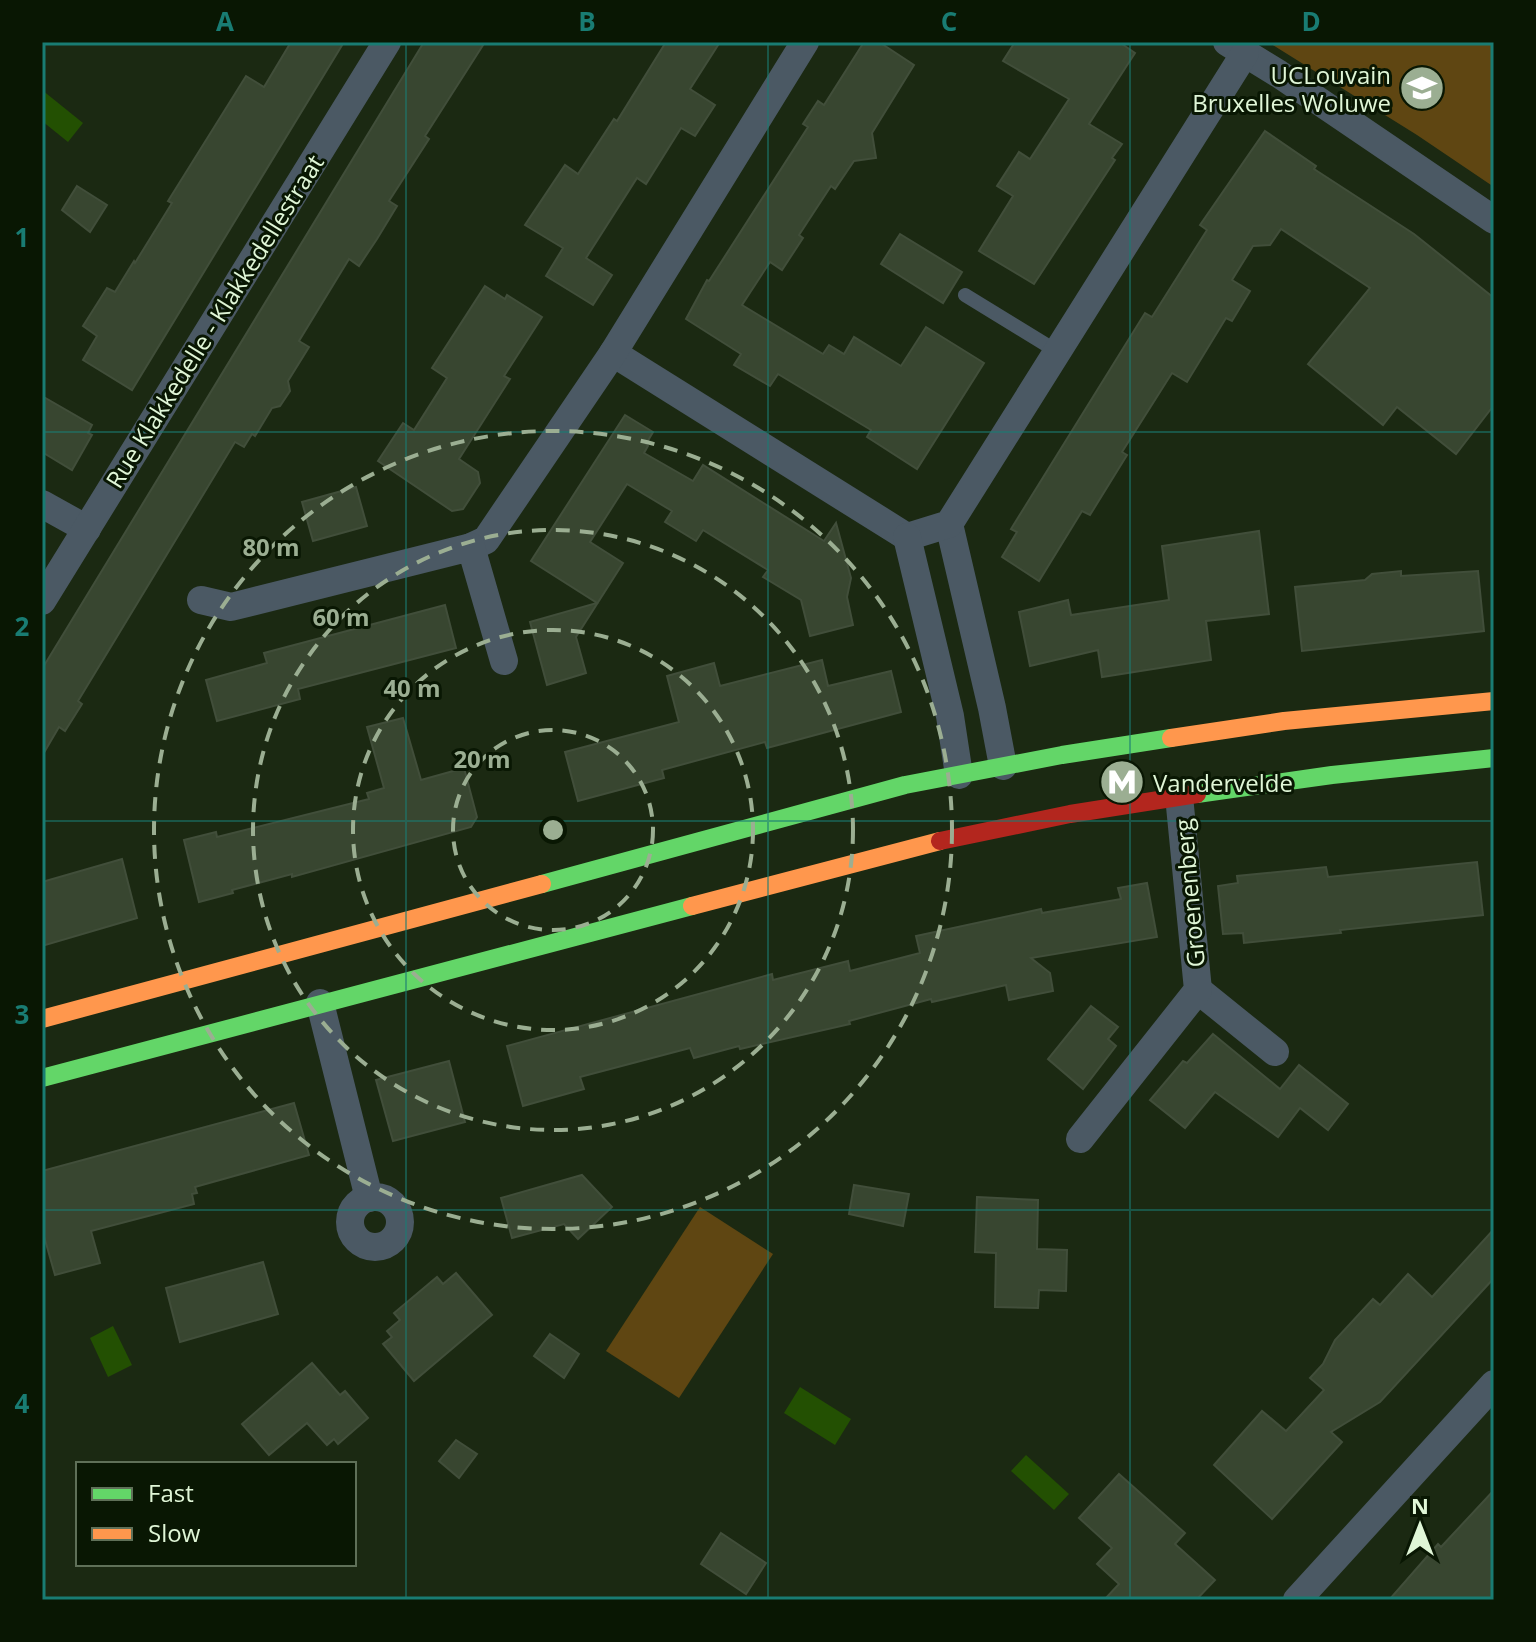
<svg xmlns="http://www.w3.org/2000/svg" width="1536" height="1642" font-family="'Open Sans',sans-serif">
  <style>
    .green { fill: #5f4612 }
    .water { fill: #235002 }
    .building { fill: #384630; stroke: #414e3a; stroke-width: 2 }
    .lines { fill: none; stroke-linecap: round; stroke-linejoin: round }
    .lane { stroke: #4b5964; stroke-width: 14 }
    .street { stroke: #4b5964; stroke-width: 28 }
    .fast { stroke: #63d668; stroke-width: 18 }
    .slow { stroke: #ff974d; stroke-width: 18 }
    .jam { stroke: #b3261e; stroke-width: 18 }
    .grid { fill: none; stroke: #197c73; stroke-width: 2; stroke-opacity: 0.55 }
    .ring { fill: none; stroke: #9bae92; stroke-width: 4; stroke-dasharray: 14 10 }
    .labels { text-anchor: middle; dominant-baseline: central; stroke-width: 6; stroke-linejoin: round; paint-order: stroke }
    .poi-label { font-size: 24px; fill: #e0f6d7; stroke: #091703; text-anchor: end }
    .street-label { font-size: 24px; fill: #e0f6d7; stroke: #091703 }
    .centre { fill: #9bae92; stroke: #091703; stroke-width: 4 }
    .ring-label { font-size: 24px; text-anchor: middle; font-weight: bold; fill: #9bae92; stroke: #091703; stroke-width: 6; stroke-linejoin: round; paint-order: stroke }
    .neatline { fill: none; stroke: #197c73; stroke-width: 3 }
    .grid-label { font-size: 26px; text-anchor: middle; font-weight: bold; fill: #197c73 }
  </style>
  <rect width="100%" height="100%" fill="#1b2912"/>
  <g class="green">
    <polygon points="1268,42 1494,42 1494,187 1417,135"/>
    <polygon points="700,1207 773,1254 679,1398 606,1351"/>
  </g>
  <g class="water">
    <polygon points="42,90 83,123 68,142 42,121"/>
    <polygon points="113,1326 132,1365 108,1377 90,1338"/>
    <polygon points="800,1387 851,1419 835,1445 784,1413"/>
    <polygon points="1026,1455 1069,1494 1054,1510 1011,1471"/>
  </g>
  <g class="building">
    <polygon points="291,42 344,42 132,390 83,360 97,336 83,326 107,288 115,292 134,261 135,263 172,203 168,201 246,76 264,87"/>
    <polygon points="424,42 485,42 425,136 429,139 389,201 397,206 377,239 359,266 349,259 299,341 309,347 288,381 290,391 280,406 272,408 255,436 252,434 244,447 235,442 78,701 82,704 65,731 59,727 42,756 42,669"/>
    <polygon points="666,42 720,42 690,89 715,105 695,136 681,128 646,184 637,178 586,258 612,275 593,305 546,276 563,248 525,225 565,165 578,174 614,119 617,121"/>
    <polygon points="864,42 879,42 914,65 872,133 876,158 854,161 835,189 831,186 799,235 803,238 782,270 770,262 742,305 823,354 829,345 844,354 854,337 901,366 926,327 984,363 917,469 867,437 871,430 778,374 770,386 734,365 741,354 686,319 707,280 709,281 808,127 803,124 818,101 824,105"/>
    <polygon points="1015,42 1119,42 1135,53 1089,124 1122,144 1112,158 1115,160 1034,284 979,251 1013,196 997,186 1019,152 1030,159 1069,99 1003,61"/>
    <polygon points="1265,131 1316,166 1314,169 1414,234 1494,298 1494,405 1456,454 1397,407 1383,425 1308,364 1370,288 1281,229 1270,245 1253,246 1232,280 1250,291 1232,321 1226,318 1187,382 1172,373 1122,452 1127,455 1090,515 1082,511 1039,581 1002,557 1017,532 1011,529 1145,313 1152,317 1207,230 1200,225"/>
    <polygon points="77,186 107,205 90,232 62,210"/>
    <polygon points="900,234 962,272 943,303 881,264"/>
    <polygon points="485,286 505,299 507,295 542,317 504,376 510,379 459,459 478,472 480,483 463,509 452,511 378,461 403,423 414,430 447,378 432,368"/>
    <polygon points="42,396 92,425 88,433 92,435 72,470 42,452"/>
    <polygon points="625,415 653,432 646,444 648,446 644,453 693,481 703,465 824,541 836,523 851,578 847,597 853,625 810,636 801,600 763,577 768,570 703,530 696,541 665,522 672,511 627,484 590,542 623,563 576,637 586,673 547,685 530,622 597,603 531,561"/>
    <polygon points="356,487 367,526 313,541 302,502"/>
    <polygon points="1259,531 1269,614 1206,621 1211,660 1102,677 1098,650 1030,666 1019,612 1068,600 1071,615 1169,600 1162,546"/>
    <polygon points="1401,571 1401,576 1478,571 1484,631 1302,651 1295,587 1365,580 1372,574"/>
    <polygon points="445,605 456,648 298,689 300,699 217,721 206,680 267,663 264,653"/>
    <polygon points="822,660 828,686 891,671 901,712 767,748 765,742 662,770 664,778 578,801 565,752 679,722 667,676 714,663 720,686"/>
    <polygon points="403,718 421,780 464,768 477,817 471,827 292,877 292,874 232,890 233,893 199,902 184,840 216,832 217,837 369,799 367,793 384,788 367,727"/>
    <polygon points="122,859 137,918 42,946 42,882"/>
    <polygon points="1477,862 1483,915 1340,930 1341,933 1244,943 1243,933 1223,934 1218,886 1238,883 1237,876 1326,867 1328,877"/>
    <polygon points="1147,883 1157,937 1031,958 1050,973 1053,991 1009,1000 1006,985 932,1002 931,999 849,1021 850,1024 740,1049 739,1046 694,1058 690,1048 580,1077 584,1089 523,1106 507,1046 772,974 773,980 848,961 850,971 920,953 916,936 1041,909 1042,913 1121,899 1118,888"/>
    <polygon points="1091,1006 1118,1027 1108,1039 1116,1046 1083,1089 1048,1059"/>
    <polygon points="1213,1034 1280,1089 1299,1065 1348,1104 1328,1130 1300,1108 1278,1137 1215,1092 1185,1128 1150,1100 1183,1061 1187,1063"/>
    <polygon points="449,1061 465,1122 393,1141 376,1080"/>
    <polygon points="294,1103 309,1155 195,1187 197,1193 192,1194 194,1204 91,1231 100,1263 55,1275 42,1229 42,1171"/>
    <polygon points="582,1175 612,1207 578,1239 564,1224 512,1238 501,1198"/>
    <polygon points="854,1185 909,1194 903,1226 849,1214"/>
    <polygon points="977,1197 1038,1200 1037,1249 1067,1250 1066,1291 1039,1290 1038,1308 995,1307 996,1253 975,1252"/>
    <polygon points="1494,1229 1494,1278 1380,1402 1331,1432 1342,1442 1272,1519 1214,1465 1262,1411 1286,1431 1324,1390 1310,1378 1323,1364 1335,1340 1373,1299 1380,1305 1408,1274 1432,1297"/>
    <polygon points="263,1262 278,1314 180,1342 166,1288"/>
    <polygon points="456,1273 492,1315 414,1381 383,1344 392,1337 387,1331 400,1320 394,1313 437,1277 443,1284"/>
    <polygon points="550,1334 579,1354 564,1378 534,1356"/>
    <polygon points="312,1363 340,1395 345,1391 368,1418 338,1444 334,1439 327,1445 307,1423 269,1455 242,1424"/>
    <polygon points="456,1440 477,1454 459,1478 439,1461"/>
    <polygon points="1119,1474 1185,1533 1175,1544 1215,1580 1196,1600 1104,1600 1119,1584 1097,1564 1112,1548 1079,1518"/>
    <polygon points="1494,1490 1494,1600 1389,1600 1438,1544 1441,1547"/>
    <polygon points="721,1533 766,1563 746,1594 701,1564"/>
  </g>
  <g class="lines">
    <polyline class="lane" points="965,295 1058,352"/>
    <g class="street">
      <polyline points="1227,42 1279,74 1494,220"/>
      <polyline points="613,353 907,537"/>
      <polyline points="42,504 87,529"/>
      <polyline points="949,524 992,708 1003,766"/>
      <polyline points="907,537 949,524 1245,53"/>
      <polyline points="907,537 950,716 959,775"/>
      <polyline points="471,547 486,540 613,353 805,42"/>
      <polyline points="201,600 231,607 471,547 504,661"/>
      <polyline points="42,601 387,42"/>
      <polyline points="1198,990 1275,1052"/>
      <polyline points="320,1003 369,1198"/>
      <polyline points="1080,1139 1198,990 1179,796"/>
      <circle cx="375" cy="1222" r="25"/>
      <polyline points="1297,1600 1494,1384"/>
    </g>
    <g class="fast">
      <polyline points="1197,794 1332,775 1494,758"/>
      <polyline points="542,884 905,785 1062,755 1171,738"/>
      <polyline points="42,1078 692,906"/>
    </g>
    <g class="slow">
      <polyline points="1171,738 1284,721 1494,701"/>
      <polyline points="692,906 940,841"/>
      <polyline points="42,1019 542,884"/>
    </g>
    <polyline class="jam" points="940,841 1070,814 1197,794"/>
  </g>
  <path class="grid" d="M406 42V1600M768 42V1600M1130 42V1600M42 432H1494M42 821H1494M42 1210H1494"/>
  <g class="ring">
    <circle cx="553" cy="830" r="100"/>
    <circle cx="553" cy="830" r="200"/>
    <circle cx="553" cy="830" r="300"/>
    <circle cx="553" cy="830" r="399"/>
  </g>
  <defs>
    <g id="university-disc" transform="scale(2.3)"><circle r="9.5" fill="#9bae92" stroke="#091703"/><path d="M0-5L7-2L0 1L-7-2ZM-4 1L0 2.5L4 1V4Q0 6-4 4Z" fill="#fff"/></g>
    <g id="metro-disc" transform="scale(2.3)"><circle r="9.5" fill="#9bae92" stroke="#091703"/><path d="M-5.5 5V-5H-3L0 0L3-5H5.5V5H3V-.5L0 4L-3-.5V5Z" fill="#fff"/></g>
  </defs>
  <g fill-rule="evenodd">
    <use href="#university-disc" x="1422" y="88"/>
    <use href="#metro-disc" x="1122" y="782"/>
  </g>
  <g class="labels">
    <g class="poi-label">
      <text x="1391" y="74">UCLouvain<tspan x="1391" dy="28">Bruxelles Woluwe</tspan></text>
      <text x="1153" y="782" text-anchor="start">Vandervelde</text>
    </g>
    <g class="street-label">
      <text transform="translate(214 321) rotate(-58)">Rue Klakkedelle - Klakkedellestraat</text>
      <text transform="translate(1189 893) rotate(-95)">Groenenberg</text>
    </g>
  </g>
  <circle cx="553" cy="830" r="12" class="centre"/>
  <g class="ring-label">
    <text x="271" y="556">80 m</text>
    <text x="341" y="626">60 m</text>
    <text x="412" y="697">40 m</text>
    <text x="482" y="768">20 m</text>
  </g>
  <rect width="1536" height="1642" fill="none" stroke="#091703" stroke-width="88"/>
  <rect x="76" y="1462" width="280" height="104" fill="#091703" stroke="#5f7058" stroke-width="2"/>
  <rect x="92" y="1488" width="40" height="12" fill="#63d668" stroke="#5f7058" stroke-width="2"/>
  <text x="148" y="1502" font-size="24" fill="#e0f6d7">Fast</text>
  <rect x="92" y="1528" width="40" height="12" fill="#ff974d" stroke="#5f7058" stroke-width="2"/>
  <text x="148" y="1542" font-size="24" fill="#e0f6d7">Slow</text>
  <g transform="translate(1420 1526)" stroke="#091703" stroke-width="6" paint-order="stroke">
  <path d="M0-6L14 30L0 20L-14 30Z" fill="#e0f6d7"/>
  <text y="-12" font-size="22" font-weight="bold" text-anchor="middle" fill="#e0f6d7">N</text>
  </g>
  <rect x="44" y="44" width="1448" height="1554" class="neatline"/>
  <g class="grid-label">
    <text x="225" y="31">A</text>
    <text x="587" y="31">B</text>
    <text x="949" y="31">C</text>
    <text x="1311" y="31">D</text>
    <text x="22" y="247">1</text>
    <text x="22" y="636">2</text>
    <text x="22" y="1024">3</text>
    <text x="22" y="1413">4</text>
  </g>
</svg>
